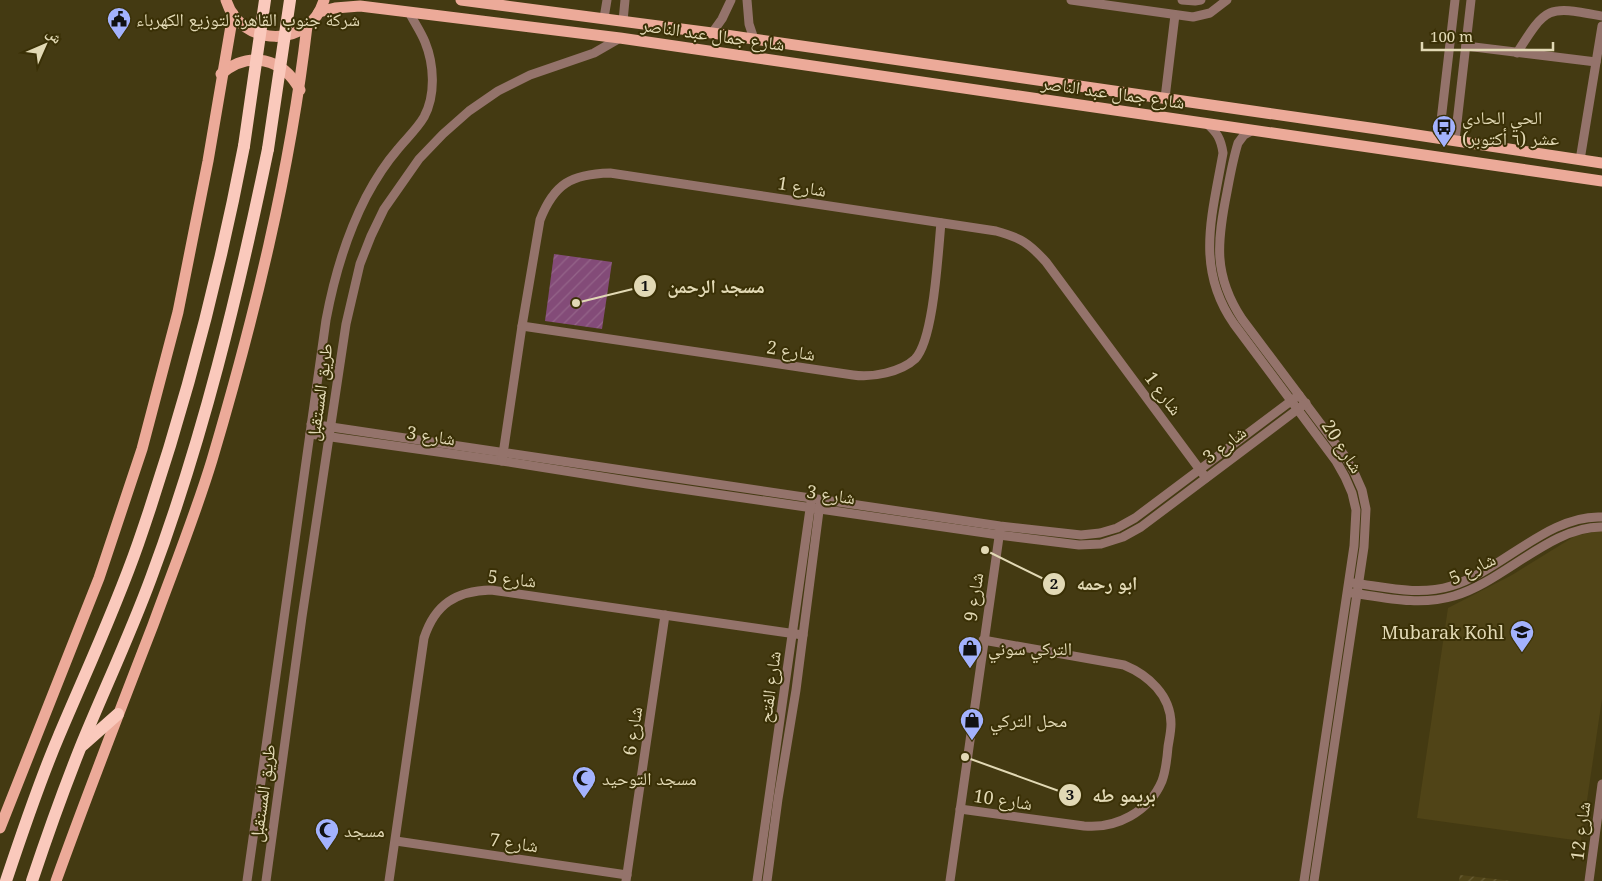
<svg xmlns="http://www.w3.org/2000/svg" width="1602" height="881" font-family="'Noto Serif','Noto Naskh Arabic',serif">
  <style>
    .built { fill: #504417 }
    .industrial { fill: url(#industrial-furrows) }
    .garden { fill: url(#garden-furrows) }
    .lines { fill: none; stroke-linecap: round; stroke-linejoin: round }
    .minor { stroke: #94736b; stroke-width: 9 }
    .major { stroke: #ecaa99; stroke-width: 11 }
    .highway { stroke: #fac9bc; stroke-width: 12 }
    .highway-bridge { stroke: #fac9bc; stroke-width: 12 }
    .labels { text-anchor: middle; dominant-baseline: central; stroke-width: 4; stroke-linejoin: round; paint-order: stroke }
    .poi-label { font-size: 18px; fill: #e2d9b5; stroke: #3a3006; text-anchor: start }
    .street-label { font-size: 18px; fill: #e2d9b5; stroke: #3a3006 }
    .leader { fill: none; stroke: #e2d9b5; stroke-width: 2 }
    .callout-dot { fill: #e2d9b5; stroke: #3a3006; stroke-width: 2 }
    .mark-label { font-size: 15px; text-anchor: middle; font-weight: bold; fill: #111 }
    .callout-label { font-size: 19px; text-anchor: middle; font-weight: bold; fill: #e2d9b5; stroke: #3a3006; stroke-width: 4; stroke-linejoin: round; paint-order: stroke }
  </style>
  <defs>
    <pattern id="industrial-furrows" width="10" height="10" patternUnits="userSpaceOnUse" patternTransform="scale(1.25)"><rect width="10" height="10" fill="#504417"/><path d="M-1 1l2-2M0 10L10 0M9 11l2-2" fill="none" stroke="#695e36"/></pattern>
    <pattern id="garden-furrows" width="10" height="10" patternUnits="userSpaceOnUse" patternTransform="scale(1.25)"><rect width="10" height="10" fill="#834b78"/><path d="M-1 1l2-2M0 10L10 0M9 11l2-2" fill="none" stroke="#946489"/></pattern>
  </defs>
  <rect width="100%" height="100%" fill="#443a12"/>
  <polygon class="built" points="1602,530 1602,699 1581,841 1417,818 1448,608 1512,575 1575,536"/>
  <polygon class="industrial" points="1460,875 1512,881 1459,881"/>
  <polygon class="garden" points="554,254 612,262 602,329 545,321"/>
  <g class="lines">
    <g class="minor">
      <polyline points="747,0 749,24 754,39"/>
      <polyline points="1071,0 1193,17 1210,13 1227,0"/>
      <polyline points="1182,0 1195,1 1201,0"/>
      <polyline points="604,18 607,0"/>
      <polyline points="623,21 625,0"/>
      <polyline points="712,33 722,19 731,0"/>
      <polyline points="1466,46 1596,62"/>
      <path d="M1517 53C1547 5 1548 6 1602 16"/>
      <polyline points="1165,98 1175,15"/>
      <path d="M1206 123C1217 132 1221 139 1223 153 1212 216 1195 268 1234 324L1336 461 1345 477 1352 493 1356 510 1354 546 1304 881"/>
      <path d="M1253 130 1244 135 1238 143C1233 159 1230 176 1227 192 1217 242 1213 275 1242 319L1344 455 1354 472 1362 490 1366 509 1364 547 1314 881"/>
      <polyline points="1439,138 1455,0"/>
      <polyline points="1455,140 1471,0"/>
      <polyline points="1580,160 1602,26"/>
      <path d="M522 326 853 375C872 378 901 372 915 359 934 340 938 252 941 223"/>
      <polyline points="311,424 1000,526 1081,535 1100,533 1117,528 1135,518 1299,395"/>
      <polyline points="310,434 502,461 647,484 999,535 1079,545 1101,544 1123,537 1141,527 1306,403"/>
      <path d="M502 461 522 326 540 220C554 184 571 174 610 173L996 231C1021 238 1029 243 1046 262L1206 478"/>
      <path d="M1353 583C1385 587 1419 596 1451 586 1501 571 1549 514 1602 517"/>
      <path d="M1352 593C1386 598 1420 606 1454 596 1503 582 1551 526 1602 527"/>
      <path d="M960 809 1084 826C1116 829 1149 812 1162 781 1166 770 1167 759 1168 747 1169 740 1171 732 1171 724 1171 695 1148 675 1124 665L983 640"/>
      <polyline points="396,841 627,875"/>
      <path d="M247 881 326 320C334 277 346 236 366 197 375 180 385 164 398 149 406 139 417 129 424 117 436 95 434 64 425 42 421 32 414 22 409 12"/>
      <polyline points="266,881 302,617 346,324 360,264 371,236 384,209 419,159 443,134 469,111 498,91 530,75 594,53 620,38"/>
      <path d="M389 881 424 638C435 604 456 591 491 590L803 635"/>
      <polyline points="626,881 665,615"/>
      <polyline points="757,881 811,502"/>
      <polyline points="767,881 778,799 796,690 820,503"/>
      <polyline points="950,881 1000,530"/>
      <polyline points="1589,881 1602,784"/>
    </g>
    <g class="major">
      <path d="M226 0C241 48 310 49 324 0"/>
      <polyline points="461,0 712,33 1377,129 1602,163"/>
      <polyline points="319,12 335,8 360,6 620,38 1602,181"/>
      <path d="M221 74C249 50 283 58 300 90"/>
      <polyline points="0,828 99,578 142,449 178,312 208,161 233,14"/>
      <path d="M56 881C87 795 120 710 153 625 173 570 195 516 212 460 254 318 290 173 307 26"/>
    </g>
    <g class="highway">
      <polyline points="83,745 118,714"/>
      <path d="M6 881C22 833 38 785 58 738 85 674 115 610 138 544 183 414 218 281 244 146"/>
      <path d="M32 881C47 836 63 791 81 746 104 690 130 635 151 578 203 439 238 294 268 149"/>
    </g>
    <g class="highway-bridge">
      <polyline points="244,146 265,0"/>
      <polyline points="268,149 290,0"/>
    </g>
  </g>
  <defs>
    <g id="civic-pin" transform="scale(1.25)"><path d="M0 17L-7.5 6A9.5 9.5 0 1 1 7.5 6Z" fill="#a3b2fd" stroke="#3a3006"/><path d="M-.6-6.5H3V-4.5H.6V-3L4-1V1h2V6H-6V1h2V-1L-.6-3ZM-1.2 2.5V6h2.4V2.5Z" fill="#111"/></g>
    <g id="bus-pin" transform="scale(1.25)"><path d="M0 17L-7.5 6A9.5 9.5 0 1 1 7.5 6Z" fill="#a3b2fd" stroke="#3a3006"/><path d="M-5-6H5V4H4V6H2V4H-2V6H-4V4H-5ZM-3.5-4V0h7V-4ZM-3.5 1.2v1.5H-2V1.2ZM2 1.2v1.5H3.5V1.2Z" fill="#111"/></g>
    <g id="university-pin" transform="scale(1.25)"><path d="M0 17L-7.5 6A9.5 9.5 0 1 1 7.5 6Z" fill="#a3b2fd" stroke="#3a3006"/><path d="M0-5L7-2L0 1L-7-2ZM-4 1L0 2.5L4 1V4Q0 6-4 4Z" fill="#111"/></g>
    <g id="shop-pin" transform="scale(1.25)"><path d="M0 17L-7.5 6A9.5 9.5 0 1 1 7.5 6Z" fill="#a3b2fd" stroke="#3a3006"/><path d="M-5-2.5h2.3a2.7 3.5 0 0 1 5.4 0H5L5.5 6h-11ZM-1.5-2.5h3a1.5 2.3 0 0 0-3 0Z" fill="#111"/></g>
    <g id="mosque-pin" transform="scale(1.25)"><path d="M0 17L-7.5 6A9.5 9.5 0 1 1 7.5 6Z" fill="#a3b2fd" stroke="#3a3006"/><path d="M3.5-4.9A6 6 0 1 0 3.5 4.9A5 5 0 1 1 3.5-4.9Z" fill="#111"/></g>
  </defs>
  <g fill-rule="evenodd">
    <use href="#civic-pin" x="119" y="19"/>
    <use href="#bus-pin" x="1444" y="127"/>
    <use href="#university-pin" x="1522" y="632"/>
    <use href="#shop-pin" x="970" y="648"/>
    <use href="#shop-pin" x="972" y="720"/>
    <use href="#mosque-pin" x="584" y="778"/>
    <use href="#mosque-pin" x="327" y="830"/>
  </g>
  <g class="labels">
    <g class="poi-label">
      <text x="136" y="19">شركة جنوب القاهرة لتوزيع الكهرباء</text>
      <text x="1462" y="117">الحي الحادي<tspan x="1462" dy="21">عشر (٦ أكتوبر)</tspan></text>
      <text x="1504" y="632" text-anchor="end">Mubarak Kohl</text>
      <text x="988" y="648">التركي سوني</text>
      <text x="990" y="720">محل التركي</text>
      <text x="602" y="778">مسجد التوحيد</text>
      <text x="344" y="830">مسجد</text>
    </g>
    <g class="street-label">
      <text transform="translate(713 34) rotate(8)">شارع جمال عبد الناصر</text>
      <text transform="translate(1113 92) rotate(8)">شارع جمال عبد الناصر</text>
      <text transform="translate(802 186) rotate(9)">شارع 1</text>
      <text transform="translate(791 350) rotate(9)">شارع 2</text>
      <text transform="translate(319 392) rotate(-82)">طريق المستقبل</text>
      <text transform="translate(1164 393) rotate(53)">شارع 1</text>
      <text transform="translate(431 435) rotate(8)">شارع 3</text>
      <text transform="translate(1224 444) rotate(-37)">شارع 3</text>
      <text transform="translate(1343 446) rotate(57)">شارع 20</text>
      <text transform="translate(831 494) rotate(8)">شارع 3</text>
      <text transform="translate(1472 568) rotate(-26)">شارع 5</text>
      <text transform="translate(512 578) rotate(6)">شارع 5</text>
      <text transform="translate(973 597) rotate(-82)">شارع 9</text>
      <text transform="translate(769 687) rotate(-82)">شارع الفتح</text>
      <text transform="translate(632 731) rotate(-82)">شارع 6</text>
      <text transform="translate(262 793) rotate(-82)">طريق المستقبل</text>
      <text transform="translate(1003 799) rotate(8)">شارع 10</text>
      <text transform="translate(1580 831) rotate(-83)">شارع 12</text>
      <text transform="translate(514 842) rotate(8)">شارع 7</text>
    </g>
  </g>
  <path class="leader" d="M576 303L645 286M985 550L1054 584M965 757L1070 795"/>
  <g class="callout-dot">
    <circle cx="576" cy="303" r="5"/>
    <circle cx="985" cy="550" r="5"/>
    <circle cx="965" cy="757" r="5"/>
    <circle cx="645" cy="286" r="12"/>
    <circle cx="1054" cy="584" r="12"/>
    <circle cx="1070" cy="795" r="12"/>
  </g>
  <g class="mark-label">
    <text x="645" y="291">1</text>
    <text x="1054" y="589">2</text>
    <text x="1070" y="800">3</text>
  </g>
  <g class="callout-label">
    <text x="716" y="293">مسجد الرحمن</text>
    <text x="1107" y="590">ابو رحمه</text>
    <text x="1124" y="802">بريمو طه</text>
  </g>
  <g transform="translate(45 45) rotate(45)" stroke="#3a3006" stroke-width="4" paint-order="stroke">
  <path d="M0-4L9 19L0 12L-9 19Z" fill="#e2d9b5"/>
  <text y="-8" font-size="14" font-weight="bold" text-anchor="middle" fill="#e2d9b5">ش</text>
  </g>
  <path d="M1422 42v8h131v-8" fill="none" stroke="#e2d9b5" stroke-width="2.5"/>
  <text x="1430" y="42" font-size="15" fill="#e2d9b5" stroke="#3a3006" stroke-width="4" paint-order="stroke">100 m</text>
</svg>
